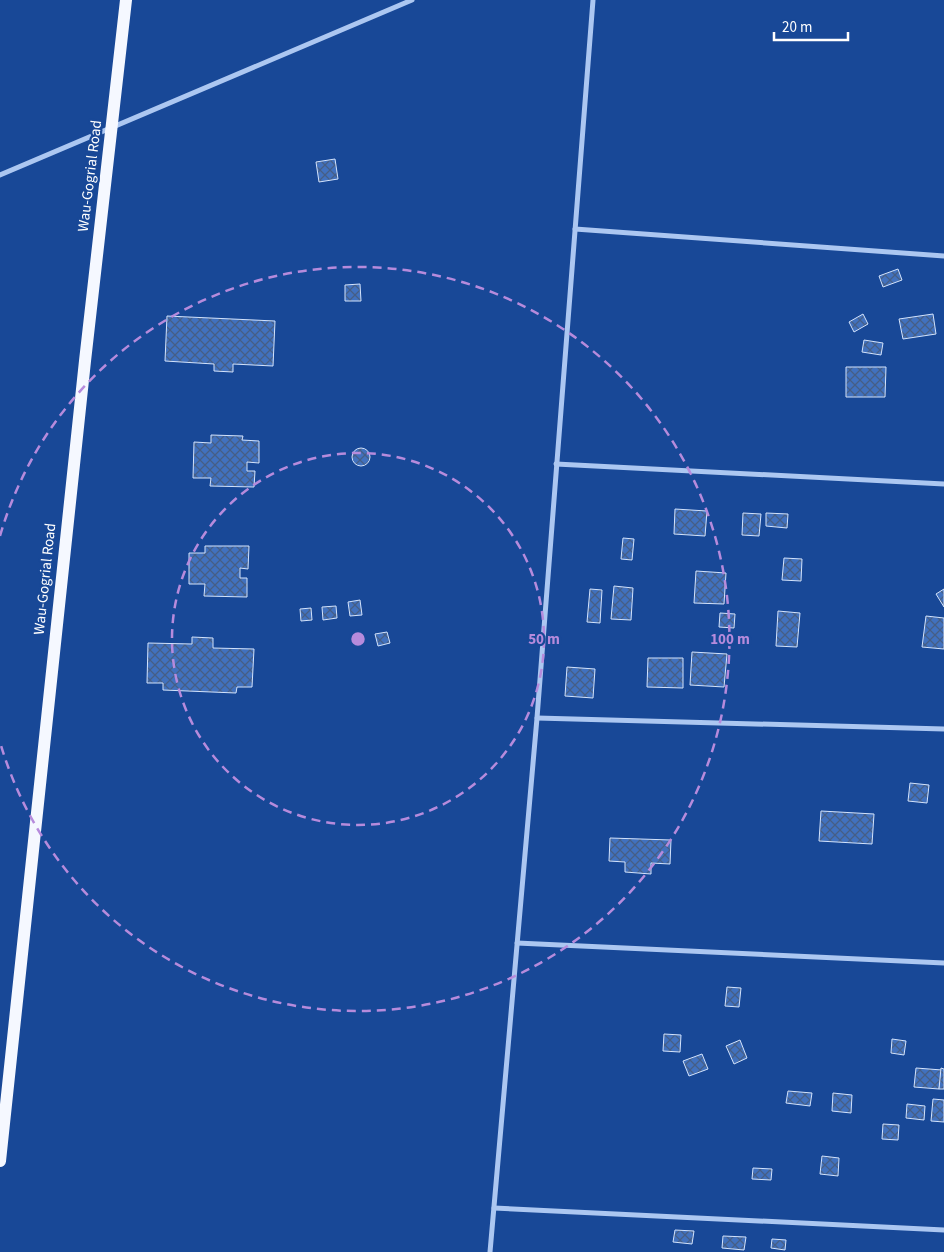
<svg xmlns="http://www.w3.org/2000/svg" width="944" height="1252" font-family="'Source Sans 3',sans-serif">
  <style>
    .building { fill: url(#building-cross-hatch); stroke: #d3e3fc }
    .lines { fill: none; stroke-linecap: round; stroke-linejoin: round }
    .street { stroke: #acc7f1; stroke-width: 5 }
    .primary { stroke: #f5f8ff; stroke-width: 12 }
    .ring { fill: none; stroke: #b68bdc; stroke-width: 2.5; stroke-dasharray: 9 6 }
    .labels { text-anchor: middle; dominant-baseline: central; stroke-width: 4.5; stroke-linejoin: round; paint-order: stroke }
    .street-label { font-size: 15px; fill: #fff; stroke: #184897 }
    .centre { fill: #b68bdc; stroke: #184897; stroke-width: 2.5 }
    .ring-label { font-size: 15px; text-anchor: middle; font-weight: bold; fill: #b68bdc; stroke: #184897; stroke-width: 4.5; stroke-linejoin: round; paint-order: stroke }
  </style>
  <defs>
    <pattern id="building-cross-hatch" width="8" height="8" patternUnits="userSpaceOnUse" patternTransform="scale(1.25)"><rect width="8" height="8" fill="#4171be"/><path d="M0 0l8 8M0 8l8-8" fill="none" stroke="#465e85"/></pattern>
  </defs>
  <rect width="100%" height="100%" fill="#184897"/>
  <g class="building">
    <polygon points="335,159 338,179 319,182 316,162"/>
    <polygon points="898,269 902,280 883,287 879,276"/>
    <polygon points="360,284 361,301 345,301 345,285"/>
    <polygon points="863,314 868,324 854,332 849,322"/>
    <polygon points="933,314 936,334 903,339 899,319"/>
    <polygon points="167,316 275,321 273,366 233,364 233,372 214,371 214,364 165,361"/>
    <polygon points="864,340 883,343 881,355 862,352"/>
    <polygon points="846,367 886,367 885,397 846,397"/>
    <polygon points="211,435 243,436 242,440 259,441 259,463 247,462 247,471 255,471 254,487 210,486 211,478 193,478 194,442 211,443"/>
    <circle cx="361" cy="457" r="9"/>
    <polygon points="675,509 707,511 705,536 674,534"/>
    <polygon points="743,513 761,514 759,536 742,535"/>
    <polygon points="766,513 788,514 787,528 766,526"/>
    <polygon points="623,538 634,539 632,560 621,559"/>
    <polygon points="205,546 249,546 248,569 240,568 240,578 247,578 247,597 204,596 205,584 189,584 189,553 205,553"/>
    <polygon points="784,558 802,559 801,581 782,580"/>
    <polygon points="696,571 726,573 724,604 694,603"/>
    <polygon points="614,586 633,588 631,620 611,619"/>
    <polygon points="590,589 602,590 600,623 587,622"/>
    <polygon points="944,589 944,607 936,594"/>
    <polygon points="360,600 362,615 350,616 348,602"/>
    <polygon points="336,606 337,618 323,620 322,607"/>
    <polygon points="311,608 312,620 301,621 300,609"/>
    <polygon points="778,611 800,613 797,647 776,646"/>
    <polygon points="720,613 735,614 734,628 719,627"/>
    <polygon points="926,616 944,618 944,649 922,647"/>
    <polygon points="387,632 390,643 378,646 375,634"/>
    <polygon points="192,637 213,638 213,648 254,649 252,687 237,687 236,693 163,690 163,683 147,683 148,643 192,644"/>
    <polygon points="692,652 727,654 724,687 690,685"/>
    <polygon points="648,658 683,658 683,688 647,687"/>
    <polygon points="567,667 595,669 593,698 565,696"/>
    <polygon points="910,783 929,785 927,803 908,801"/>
    <polygon points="821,811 874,814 872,844 819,841"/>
    <polygon points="610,838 671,840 670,864 651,863 651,874 625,872 625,862 609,861"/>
    <polygon points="727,987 741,988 739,1007 725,1006"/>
    <polygon points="664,1034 681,1035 680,1052 663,1051"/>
    <polygon points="892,1039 906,1041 904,1055 891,1053"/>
    <polygon points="740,1040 747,1058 734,1064 726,1046"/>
    <polygon points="702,1054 708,1069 689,1076 683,1061"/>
    <polygon points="916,1068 942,1070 939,1089 914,1087"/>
    <polygon points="941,1068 944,1069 944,1089 939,1089"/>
    <polygon points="788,1091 812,1093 810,1106 786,1103"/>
    <polygon points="833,1093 852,1095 851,1113 832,1111"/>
    <polygon points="933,1099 944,1100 944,1122 931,1121"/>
    <polygon points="907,1104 925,1106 924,1120 906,1118"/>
    <polygon points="883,1124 899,1125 898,1140 882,1139"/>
    <polygon points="822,1156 839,1158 838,1176 820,1174"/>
    <polygon points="753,1168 772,1169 771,1180 752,1179"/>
    <polygon points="675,1230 694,1231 692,1244 673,1242"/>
    <polygon points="723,1236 746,1237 744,1250 722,1248"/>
    <polygon points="772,1239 786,1240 785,1250 771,1248"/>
  </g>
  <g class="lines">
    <g class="street">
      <polyline points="0,175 412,0"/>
      <polyline points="575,229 944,256"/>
      <polyline points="556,464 944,484"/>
      <polyline points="537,718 944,729"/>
      <polyline points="517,943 944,963"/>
      <polyline points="494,1208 944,1230"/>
      <polyline points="490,1252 537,718 593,0"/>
    </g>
    <polyline class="primary" points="0,1161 85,361 126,0"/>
  </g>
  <g class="ring">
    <circle cx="358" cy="639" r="186"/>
    <path d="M0 536A372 372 0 1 1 0 742"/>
  </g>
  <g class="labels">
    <g class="street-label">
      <text transform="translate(90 176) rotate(-83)">Wau-Gogrial Road</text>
      <text transform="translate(45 579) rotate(-84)">Wau-Gogrial Road</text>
    </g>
  </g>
  <circle cx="358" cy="639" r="8" class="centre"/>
  <g class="ring-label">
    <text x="544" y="644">50 m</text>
    <text x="730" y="644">100 m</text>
  </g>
  <path d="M774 32v8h74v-8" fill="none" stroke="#ffffff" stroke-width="2.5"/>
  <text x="782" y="32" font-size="15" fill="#ffffff" stroke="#184897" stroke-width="4" paint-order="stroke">20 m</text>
</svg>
